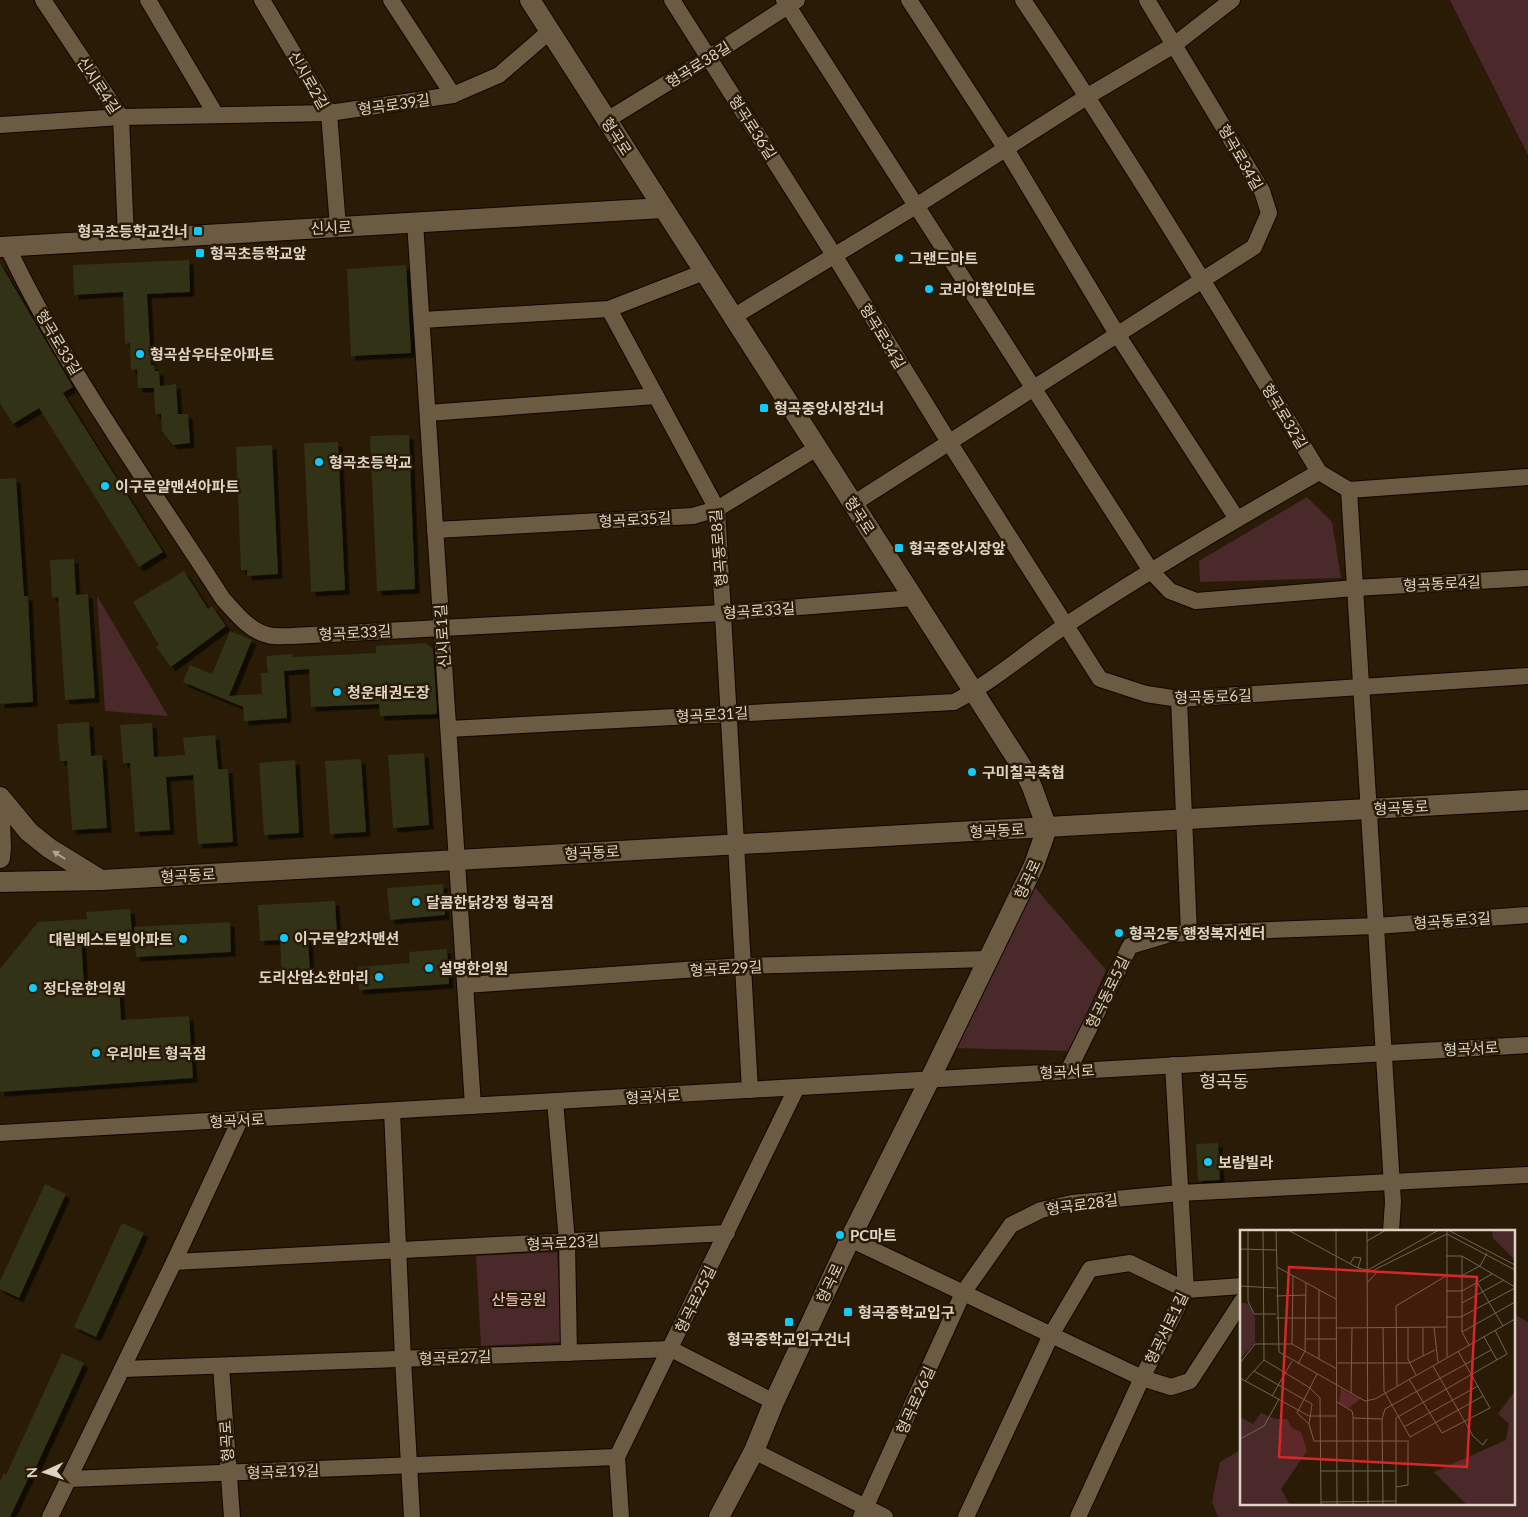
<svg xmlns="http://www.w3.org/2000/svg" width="1528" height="1517" font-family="Lato,'Noto Sans KR',sans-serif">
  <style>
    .green { fill: #49292a }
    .building { fill: #323117; filter: url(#shadow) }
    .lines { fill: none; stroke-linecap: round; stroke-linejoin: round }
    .minor-casing { stroke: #110500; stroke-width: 18 }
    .tertiary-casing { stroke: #110500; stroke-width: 22 }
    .minor { stroke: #6c5b43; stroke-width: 16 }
    .tertiary { stroke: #6c5b43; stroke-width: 20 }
    .oneway { fill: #b0a492 }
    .poi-dot { fill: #13cafb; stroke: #291b05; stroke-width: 2 }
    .labels { text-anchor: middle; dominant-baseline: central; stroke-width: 5; stroke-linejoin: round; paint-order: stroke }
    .street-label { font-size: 15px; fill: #ddd4c6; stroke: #291b05 }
    .poi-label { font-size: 15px; font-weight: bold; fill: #ddd4c6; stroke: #291b05; text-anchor: start }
    .park-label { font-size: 15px; fill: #f6c8c9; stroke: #291b05 }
    .quarter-label { font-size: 18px; fill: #ddd4c6; stroke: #291b05 }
    .inset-road { fill: none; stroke: #716552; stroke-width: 1 }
    .view { fill: #d62828; fill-opacity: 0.15; stroke: #d62828; stroke-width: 2.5 }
    .inset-edge { fill: none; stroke: #ddd4c6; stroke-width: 2.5 }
  </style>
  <defs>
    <filter id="shadow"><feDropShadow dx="4.5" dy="4.5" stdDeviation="0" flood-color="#0009"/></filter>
  </defs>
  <rect width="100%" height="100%" fill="#291b05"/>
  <g class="green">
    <polygon points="1450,0 1528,0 1528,155"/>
    <polygon points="1307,497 1332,522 1341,578 1200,582 1199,561"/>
    <polygon points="97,596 168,716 105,711"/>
    <polygon points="1033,885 1106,970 1071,1051 955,1048"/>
    <polygon points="557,1252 562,1342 481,1346 476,1256"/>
    <polygon points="1514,1314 1528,1322 1528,1517 1218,1517 1212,1502 1220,1462 1242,1449 1242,1503 1514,1503"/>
  </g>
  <g class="building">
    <polygon points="189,260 190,292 147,294 151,365 154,365 155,371 159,371 160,386 176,384 178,414 188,414 190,443 173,445 162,431 161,414 155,414 154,388 138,388 137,369 131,370 130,343 125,344 123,292 74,295 73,265"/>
    <polygon points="0,263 73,387 63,393 163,552 139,567 39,408 13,424 0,403"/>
    <polygon points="406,265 411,353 351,356 347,269"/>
    <polygon points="409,435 415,589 377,591 370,436"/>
    <polygon points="338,442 345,590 311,592 304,443"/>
    <polygon points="272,445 278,574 247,576 247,570 241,570 236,447"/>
    <polygon points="16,478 24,596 28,596 33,702 0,704 0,479"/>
    <polygon points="74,559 76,595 88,594 95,698 65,700 58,597 52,598 50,560"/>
    <polygon points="184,571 208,609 212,606 226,626 171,667 156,647 159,645 133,602"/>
    <polygon points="230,631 252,640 229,696 262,694 261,673 268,673 266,656 293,654 293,657 376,653 376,646 426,643 433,649 437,714 380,716 379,704 311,707 309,669 284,671 287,718 244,721 243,707 183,682 190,665 212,674"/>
    <polygon points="89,722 91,756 102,755 107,828 72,830 67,761 60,761 57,724"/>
    <polygon points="152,723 154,757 185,755 183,738 215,735 218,769 228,769 233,842 198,844 193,775 166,777 170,830 135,832 130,763 123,763 120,725"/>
    <polygon points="424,753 429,825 393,828 388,755"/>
    <polygon points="361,759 366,832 330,834 325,761"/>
    <polygon points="295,760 299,833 264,835 259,763"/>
    <polygon points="443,884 445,915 390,920 387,888"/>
    <polygon points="335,901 337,934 308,936 310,975 282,977 280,940 260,941 258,905"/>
    <polygon points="130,909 132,931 81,935 84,987 119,984 121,1020 189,1016 193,1078 0,1092 0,969 38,922 87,919 86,912"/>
    <polygon points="230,922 231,952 136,957 134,927"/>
    <polygon points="447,949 449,984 359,990 358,967 410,963 409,952"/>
    <polygon points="1218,1143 1220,1180 1198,1181 1196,1144"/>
    <polygon points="45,1184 66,1194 19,1298 0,1289 0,1281"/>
    <polygon points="122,1223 144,1233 96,1337 74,1327"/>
    <polygon points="62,1353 84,1363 36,1467 34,1466 10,1517 0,1517 0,1482 4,1473 6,1475"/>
  </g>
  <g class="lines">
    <g class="minor-casing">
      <g id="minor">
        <polyline points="43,0 121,117 126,239"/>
        <polyline points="148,0 216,115"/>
        <polyline points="262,0 329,113 338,227"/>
        <polyline points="391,0 453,95"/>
        <polyline points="672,0 834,255 949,442 1100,679 1146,694 1179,699 1528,676"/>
        <polyline points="784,0 1151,571 1170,591 1196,601 1355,588 1528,578"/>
        <polyline points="909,0 1006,149 1117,334 1237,519"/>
        <path d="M1023 0C1127 154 1223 313 1319 472L1349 490 1528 477"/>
        <polyline points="607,120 708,58 797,0"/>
        <polyline points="0,125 121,117 329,113 453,95 499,75 550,31"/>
        <polyline points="415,222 473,1106"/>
        <path d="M7 246C65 369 149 484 223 599 235 612 249 631 268 635 275 637 284 636 292 636L723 613 913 598"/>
        <polyline points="609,309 717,509 750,1090"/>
        <polyline points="733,317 916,206 1088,96 1174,45 1232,0"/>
        <polyline points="422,320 609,309 704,272"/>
        <polyline points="428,413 656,396"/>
        <polyline points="1349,490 1393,1202 1391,1231"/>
        <polyline points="853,504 1254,247 1269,213 1262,191 1147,0"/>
        <polyline points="435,530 693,516 717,509 817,448"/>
        <polyline points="1179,699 1189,933"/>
        <path d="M449 729 954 702C994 681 1029 650 1066 625 1148 571 1233 521 1319 472"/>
        <polyline points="465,985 743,966 987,959"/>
        <polyline points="1068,1071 1130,946 1170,934 1376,926 1528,915"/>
        <polyline points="555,1101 567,1242 569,1353"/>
        <polyline points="392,1111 403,1359 412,1517"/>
        <polyline points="0,1133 1528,1045"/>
        <polyline points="850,1239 1142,1378 1171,1387 1190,1381 1242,1301"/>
        <polyline points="174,1262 727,1233"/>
        <polyline points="221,1366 232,1517"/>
        <polyline points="123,1369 671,1349 774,1402"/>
        <polyline points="754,1451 885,1517"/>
        <polyline points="69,1479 617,1457"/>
        <polyline points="50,1517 174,1262 240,1120"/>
        <polyline points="621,1517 617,1457 797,1087"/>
        <polyline points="861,1517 963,1293 1011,1225 1041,1210 1072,1203 1180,1193 1528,1175"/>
        <polyline points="966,1517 1051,1335 1090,1269 1130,1263 1186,1290 1242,1286"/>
        <polyline points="1078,1517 1142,1378 1186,1290 1173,1065"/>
      </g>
    </g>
    <g class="tertiary-casing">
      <g id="tertiary">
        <polyline points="530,0 1024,770 1032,787 1047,828 1034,865 930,1079 850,1239 774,1402 754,1451 719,1517"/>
        <polyline points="0,247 663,208"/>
        <polyline points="0,797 29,832 49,848 101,880"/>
        <polyline points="0,822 1,847 0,858"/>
        <polyline points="0,882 101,880 1528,800"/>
      </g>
    </g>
    <use href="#minor" class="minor"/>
    <use href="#tertiary" class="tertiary"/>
  </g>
  <defs><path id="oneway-solid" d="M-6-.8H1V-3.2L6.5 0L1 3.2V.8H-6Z" transform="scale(1.25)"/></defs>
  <use class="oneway" href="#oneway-solid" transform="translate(59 855) rotate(-148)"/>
  <g class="poi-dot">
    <rect x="193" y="226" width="10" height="10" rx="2.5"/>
    <rect x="195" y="248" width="10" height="10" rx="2.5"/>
    <circle cx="899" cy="258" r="5"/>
    <circle cx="929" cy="289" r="5"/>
    <circle cx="140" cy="354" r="5"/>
    <rect x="759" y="403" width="10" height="10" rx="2.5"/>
    <circle cx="319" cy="462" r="5"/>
    <circle cx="105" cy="486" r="5"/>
    <rect x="894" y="543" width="10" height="10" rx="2.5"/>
    <circle cx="337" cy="692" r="5"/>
    <circle cx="972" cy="772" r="5"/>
    <circle cx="416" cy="902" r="5"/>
    <circle cx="1119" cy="933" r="5"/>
    <circle cx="284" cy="938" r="5"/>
    <circle cx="183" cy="939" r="5"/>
    <circle cx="429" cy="968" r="5"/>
    <circle cx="379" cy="977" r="5"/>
    <circle cx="33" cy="988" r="5"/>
    <circle cx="96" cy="1053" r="5"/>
    <circle cx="1208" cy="1162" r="5"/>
    <circle cx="840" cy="1235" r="5"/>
    <rect x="843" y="1307" width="10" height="10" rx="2.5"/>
    <rect x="784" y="1317" width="10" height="10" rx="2.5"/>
  </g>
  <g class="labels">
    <g class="street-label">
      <text transform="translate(698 64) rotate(-32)">형곡로38길</text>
      <text transform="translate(309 80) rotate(60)">신시로2길</text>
      <text transform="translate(99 85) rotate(56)">신시로4길</text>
      <text transform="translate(394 104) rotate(-8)">형곡로39길</text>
      <text transform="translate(753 127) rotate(57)">형곡로36길</text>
      <text transform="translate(617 136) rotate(57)">형곡로</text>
      <text transform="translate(1241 157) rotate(60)">형곡로34길</text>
      <text transform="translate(331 227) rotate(-3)">신시로</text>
      <text transform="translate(883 336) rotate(59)">형곡로34길</text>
      <text transform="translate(59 342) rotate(59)">형곡로33길</text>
      <text transform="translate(1285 416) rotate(59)">형곡로32길</text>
      <text transform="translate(860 515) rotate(57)">형곡로</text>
      <text transform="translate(635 519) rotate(-3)">형곡로35길</text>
      <text transform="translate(718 548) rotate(-95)">형곡동로8길</text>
      <text transform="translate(1442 583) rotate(-3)">형곡동로4길</text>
      <text transform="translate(759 610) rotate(-4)">형곡로33길</text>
      <text transform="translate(355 632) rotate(-3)">형곡로33길</text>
      <text transform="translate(442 636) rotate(-94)">신시로1길</text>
      <text transform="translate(1213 696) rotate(-2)">형곡동로6길</text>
      <text transform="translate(712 714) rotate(-3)">형곡로31길</text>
      <text transform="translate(1401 807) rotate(-3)">형곡동로</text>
      <text transform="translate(997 830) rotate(-3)">형곡동로</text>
      <text transform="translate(592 852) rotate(-3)">형곡동로</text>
      <text transform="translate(188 875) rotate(-3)">형곡동로</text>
      <text transform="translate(1027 879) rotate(-65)">형곡로</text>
      <text transform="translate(1452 920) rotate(-4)">형곡동로3길</text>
      <text transform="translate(726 968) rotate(-3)">형곡로29길</text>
      <text transform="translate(1107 992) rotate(-64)">형곡동로5길</text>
      <text transform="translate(1471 1048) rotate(-3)">형곡서로</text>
      <text transform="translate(1067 1071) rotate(-3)">형곡서로</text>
      <text transform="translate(653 1096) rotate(-3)">형곡서로</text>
      <text transform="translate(237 1120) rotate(-3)">형곡서로</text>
      <text transform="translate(1082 1204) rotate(-8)">형곡로28길</text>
      <text transform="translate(563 1242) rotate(-3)">형곡로23길</text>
      <text transform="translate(829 1283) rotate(-65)">형곡로</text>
      <text transform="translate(695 1299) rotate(-64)">형곡로25길</text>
      <text transform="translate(1166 1328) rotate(-64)">형곡서로1길</text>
      <text transform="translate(455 1357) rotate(-2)">형곡로27길</text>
      <text transform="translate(915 1400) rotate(-66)">형곡로26길</text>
      <text transform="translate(226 1441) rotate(-94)">형곡로</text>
      <text transform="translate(283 1471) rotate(-2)">형곡로19길</text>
    </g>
    <g class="poi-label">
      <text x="188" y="231" text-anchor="end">형곡초등학교건너</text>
      <text x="210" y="253">형곡초등학교앞</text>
      <text x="909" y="258">그랜드마트</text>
      <text x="939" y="289">코리아할인마트</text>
      <text x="150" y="354">형곡삼우타운아파트</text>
      <text x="774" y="408">형곡중앙시장건너</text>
      <text x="329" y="462">형곡초등학교</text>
      <text x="115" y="486">이구로얄맨션아파트</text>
      <text x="909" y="548">형곡중앙시장앞</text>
      <text x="347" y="692">청운태권도장</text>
      <text x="982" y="772">구미칠곡축협</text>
      <text x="426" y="902">달콤한닭강정 형곡점</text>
      <text x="1129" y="933">형곡2동 행정복지센터</text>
      <text x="294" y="938">이구로얄2차맨션</text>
      <text x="173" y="939" text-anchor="end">대림베스트빌아파트</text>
      <text x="439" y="968">설명한의원</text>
      <text x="369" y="977" text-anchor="end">도리산암소한마리</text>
      <text x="43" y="988">정다운한의원</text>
      <text x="106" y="1053">우리마트 형곡점</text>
      <text x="1218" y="1162">보람빌라</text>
      <text x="850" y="1235">PC마트</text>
      <text x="858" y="1312">형곡중학교입구</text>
      <text x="789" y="1339" text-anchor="middle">형곡중학교입구건너</text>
    </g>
    <g class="park-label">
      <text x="519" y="1299">산들공원</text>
    </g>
    <g class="quarter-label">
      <text x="1224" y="1081">형곡동</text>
    </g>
  </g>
  <g transform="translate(1240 1230)">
    <rect width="275" height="275" fill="#291b05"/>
    <path d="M252 0H275V30L253 8ZM0 72 9 74 15 87V113L0 129ZM101 159 120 169 109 178 99 173ZM275 161V275H227L194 242 266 210 269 194 258 184ZM21 183 36 189H47L52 198 61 202 67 221 41 259 50 275H0V187L13 194Z" fill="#49292a"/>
    <path class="inset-road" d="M8 0V71L14 84H36M23 0 24 130 70 158 80 168 81 275M36 0 39 122 125 171 135 169 275 89M48 0 118 38 132 41 207 4M96 0 97 275M127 0 128 275M208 0 275 35M207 4 275 40M127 11 146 0M0 19 36 20M206 26H222L275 57M222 26V102L229 115M110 34 114 27 121 28 118 38M37 37 96 69M128 40 199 0M221 46 240 36 247 23M237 52 263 96M127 53 138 41M0 56 36 58M79 60V129M206 61H222L252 44M36 66 66 65M222 73 264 50M206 87H221L275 58M36 88H96M168 97V129L176 145M183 97V126M194 97 198 132M96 98 207 97M143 98 144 161 170 207M222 102 275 72M244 107 257 130M65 109H97M52 114 53 46M207 127V0M0 133 15 114H52L97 139M97 133H169L195 120M58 134 65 121 66 53M193 136 233 206 243 215 247 209M14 141 72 174 69 194 74 211H167M0 148 69 186H97M169 149 202 203 250 178 218 121M5 151 24 130M157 156 156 76 206 46M111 163 112 98M32 166 52 131M97 172 112 181 113 186V275M113 188 142 189M69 194 57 183 77 144M164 197 238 156M170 207 243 166M0 209 24 196 39 169M81 241H155M156 257 168 255V210M81 272 156 271M143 275 142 189 145 179 251 120M156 275V188L267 124 255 100"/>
    <path class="view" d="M49 37 237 47 227 237 39 227Z"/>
    <rect width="275" height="275" class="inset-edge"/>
  </g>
  <g transform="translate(45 1472) rotate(267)" stroke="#291b05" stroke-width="4" paint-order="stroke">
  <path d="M0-4L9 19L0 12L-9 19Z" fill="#ddd4c6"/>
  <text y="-8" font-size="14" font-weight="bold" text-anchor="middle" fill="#ddd4c6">N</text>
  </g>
</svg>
